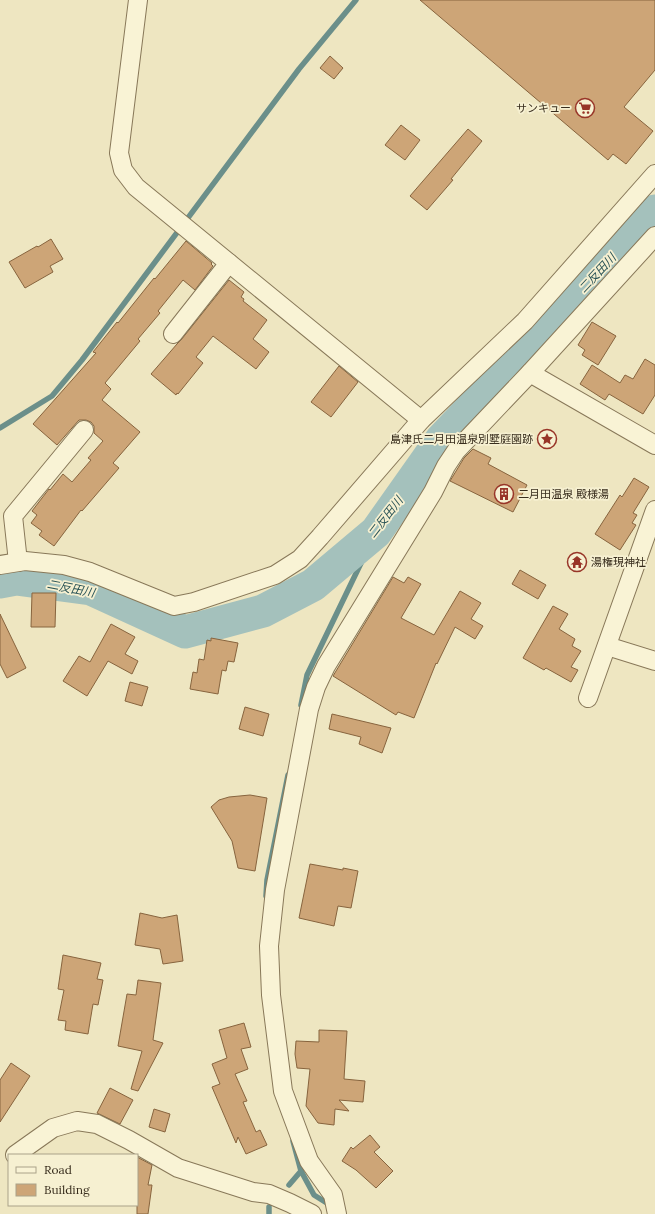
<svg xmlns="http://www.w3.org/2000/svg" width="655" height="1214" font-family="Lora,'Noto Sans JP',serif">
  <style>
    .lines { fill: none; stroke-linecap: round; stroke-linejoin: round }
    .stream { stroke: #6b8f8a; stroke-width: 5.5 }
    .river { stroke: #a4c1bc; stroke-width: 33 }
    .building { fill: #cda577; stroke: #87643e }
    .minor-casing { stroke: #887859; stroke-width: 20 }
    .minor { stroke: #f9f3d5; stroke-width: 18 }
    .labels { text-anchor: middle; dominant-baseline: central; stroke-width: 3.5; stroke-linejoin: round; paint-order: stroke }
    .poi-label { font-size: 11px; fill: #382d1d; stroke: #f6f0d1; text-anchor: end }
    .water-label { font-size: 12px; font-style: italic; fill: #2c5558; stroke: #f6f0d1 }
  </style>
  <rect width="100%" height="100%" fill="#eee6c1"/>
  <g class="lines">
    <g class="stream">
      <polyline points="0,428 52,396 82,360 299,69 356,0"/>
      <polyline points="301,705 307,675 376,532"/>
      <polyline points="266,896 267,880 288,775"/>
      <polyline points="301,1171 314,1195 330,1205"/>
      <polyline points="289,1185 301,1171 293,1141"/>
      <polyline points="269,1214 269,1207"/>
    </g>
    <polyline class="river" points="0,582 16,579 91,589 185,632 263,611 313,585 376,532 441,440 565,310 655,211"/>
  </g>
  <g class="building">
    <polygon points="420,0 655,0 655,70 624,107 653,131 626,164 613,154 608,160"/>
    <polygon points="330,56 343,68 334,79 320,68"/>
    <polygon points="401,125 420,140 405,160 385,145"/>
    <polygon points="468,129 482,141 451,179 453,180 427,210 410,196"/>
    <polygon points="51,239 63,259 50,266 53,272 25,288 9,262 37,246 38,247"/>
    <polygon points="186,241 212,263 211,264 213,266 195,290 183,280 158,311 160,313 138,339 140,341 105,383 111,389 102,400 140,432 113,463 119,468 82,511 81,510 54,546 39,535 42,531 31,523 37,515 32,511 49,489 50,490 63,474 72,482 91,460 88,458 103,441 94,433 94,426 91,422 86,420 79,420 57,445 33,424 96,353 93,352 117,322 118,323 154,278 155,279"/>
    <polygon points="229,280 244,292 241,297 244,299 243,301 267,320 253,339 269,352 256,369 213,336 196,357 203,363 178,394 177,393 176,395 151,374 177,344 181,340"/>
    <polygon points="592,322 616,336 598,365 582,355 585,350 578,345"/>
    <polygon points="645,359 655,365 655,395 643,414 609,394 605,400 580,384 592,365 620,383 625,375 633,379"/>
    <polygon points="339,366 358,382 331,417 311,402"/>
    <polygon points="473,449 491,458 488,464 527,485 513,512 450,481 464,458"/>
    <polygon points="634,478 649,487 633,513 637,515 632,523 636,525 620,550 595,534 620,495 622,497"/>
    <polygon points="520,570 546,585 538,599 512,584"/>
    <polygon points="393,577 404,583 408,577 421,584 401,618 434,635 460,591 481,603 471,619 483,626 475,639 455,627 437,664 436,663 414,718 398,712 396,715 333,676"/>
    <polygon points="32,593 56,593 55,627 31,627"/>
    <polygon points="553,606 568,614 559,629 575,639 572,646 581,651 571,667 578,670 571,682 546,668 544,670 523,658"/>
    <polygon points="0,614 26,668 7,678 0,664"/>
    <polygon points="111,624 135,637 125,654 138,661 132,674 108,661 87,696 63,681 79,656 90,662"/>
    <polygon points="211,638 238,643 234,662 228,661 226,671 222,670 218,694 190,689 193,672 197,673 199,659 204,660 207,640 211,641"/>
    <polygon points="130,682 148,687 142,706 125,701"/>
    <polygon points="245,707 269,714 263,736 239,729"/>
    <polygon points="332,714 391,728 382,753 359,744 361,737 329,729"/>
    <polygon points="250,795 267,798 255,871 238,868 232,841 211,807 219,800 229,797"/>
    <polygon points="310,864 343,870 343,868 358,871 351,908 338,906 334,926 299,918"/>
    <polygon points="140,913 162,918 177,915 183,961 163,964 160,949 135,945"/>
    <polygon points="63,955 101,963 97,979 103,980 98,1005 93,1004 88,1034 65,1030 66,1021 58,1020 64,990 58,989"/>
    <polygon points="138,980 161,983 153,1040 163,1043 138,1091 131,1089 142,1051 118,1046 127,994 136,995"/>
    <polygon points="244,1023 251,1047 241,1049 248,1069 235,1074 247,1101 243,1102 256,1132 260,1130 267,1145 246,1154 238,1137 236,1143 212,1087 220,1084 212,1064 227,1058 219,1030"/>
    <polygon points="319,1030 347,1031 344,1079 365,1081 363,1102 339,1100 349,1111 335,1109 334,1125 318,1123 306,1106 310,1069 297,1068 295,1054 296,1041 319,1042"/>
    <polygon points="11,1063 30,1076 0,1122 0,1080"/>
    <polygon points="110,1088 133,1100 120,1124 97,1113"/>
    <polygon points="154,1109 170,1114 165,1132 149,1127"/>
    <polygon points="370,1135 380,1147 374,1152 393,1171 376,1188 356,1170 342,1161 351,1147 353,1149"/>
    <polygon points="137,1157 152,1165 148,1185 152,1185 148,1214 137,1214"/>
  </g>
  <g class="lines">
    <g class="minor-casing">
      <g id="minor">
        <polyline points="138,0 119,153 123,170 136,187 421,420"/>
        <polyline points="173,334 229,263"/>
        <polyline points="530,373 655,445"/>
        <polyline points="18,562 13,516 84,430"/>
        <polyline points="0,565 25,561 64,565 90,572 174,606 194,602 275,575 300,559 320,537 421,420 525,321 655,174"/>
        <polyline points="607,646 655,661"/>
        <polyline points="588,698 655,510"/>
        <polyline points="15,1155 53,1128 77,1121 97,1124 129,1140 178,1168 253,1192 269,1194 290,1203 312,1214"/>
        <polyline points="337,1214 333,1195 309,1161 283,1091 271,995 269,946 275,890 309,709 316,687 326,666 433,492 446,466 456,451 530,373 655,236"/>
      </g>
    </g>
    <use href="#minor" class="minor"/>
  </g>
  <defs>
    <g id="supermarket-ring" transform="scale(1)"><circle r="9.5" fill="#f6f0d1" stroke="#983528" stroke-width="1.5"/><path d="M-6-5.5h2.5l.6 2H6L4.5 2H-2.5L-4.4-4H-6ZM-1.5 3.2a1.3 1.3 0 1 0 .1 0ZM3 3.2a1.3 1.3 0 1 0 .1 0Z" fill="#983528"/></g>
    <g id="sight-ring" transform="scale(1)"><circle r="9.5" fill="#f6f0d1" stroke="#983528" stroke-width="1.5"/><path d="M0-6L1.8-2.2L6-1.7L2.9 1.2L3.7 5.4L0 3.3L-3.7 5.4L-2.9 1.2L-6-1.7L-1.8-2.2Z" fill="#983528"/></g>
    <g id="building-ring" transform="scale(1)"><circle r="9.5" fill="#f6f0d1" stroke="#983528" stroke-width="1.5"/><path d="M-4-6H4V6H1V3H-1V6H-4ZM-2.5-4.3h1.7v1.8h-1.7ZM.8-4.3h1.7v1.8H.8ZM-2.5-1h1.7V.8h-1.7ZM.8-1h1.7V.8H.8Z" fill="#983528"/></g>
    <g id="temple-ring" transform="scale(1)"><circle r="9.5" fill="#f6f0d1" stroke="#983528" stroke-width="1.5"/><path d="M0-6L5-2H3V0L6.5 2.5H4V6H1.5V3h-3V6H-4V2.5H-6.5L-3 0V-2H-5Z" fill="#983528"/></g>
  </defs>
  <g fill-rule="evenodd">
    <use href="#supermarket-ring" x="585" y="108"/>
    <use href="#sight-ring" x="547" y="439"/>
    <use href="#building-ring" x="504" y="494"/>
    <use href="#temple-ring" x="577" y="562"/>
  </g>
  <g class="labels">
    <g class="poi-label">
      <text x="571" y="108">サンキュー</text>
      <text x="533" y="439">島津氏二月田温泉別墅庭園跡</text>
      <text x="518" y="494" text-anchor="start">二月田温泉 殿様湯</text>
      <text x="591" y="562" text-anchor="start">湯権現神社</text>
    </g>
    <g class="water-label">
      <text transform="translate(597 273) rotate(-47)">二反田川</text>
      <text transform="translate(385 517) rotate(-52)">二反田川</text>
      <text transform="translate(71 588) rotate(11)">二反田川</text>
    </g>
  </g>
  <rect x="8" y="1154" width="130" height="52" fill="#f6f0d1" stroke="#aaa289"/>
  <rect x="16" y="1167" width="20" height="6" fill="#f9f3d5" stroke="#aaa289"/>
  <text x="44" y="1174" font-size="12" fill="#382d1d">Road</text>
  <rect x="16" y="1184" width="20" height="12" fill="#cda577" stroke="#aaa289"/>
  <text x="44" y="1194" font-size="12" fill="#382d1d">Building</text>
</svg>
